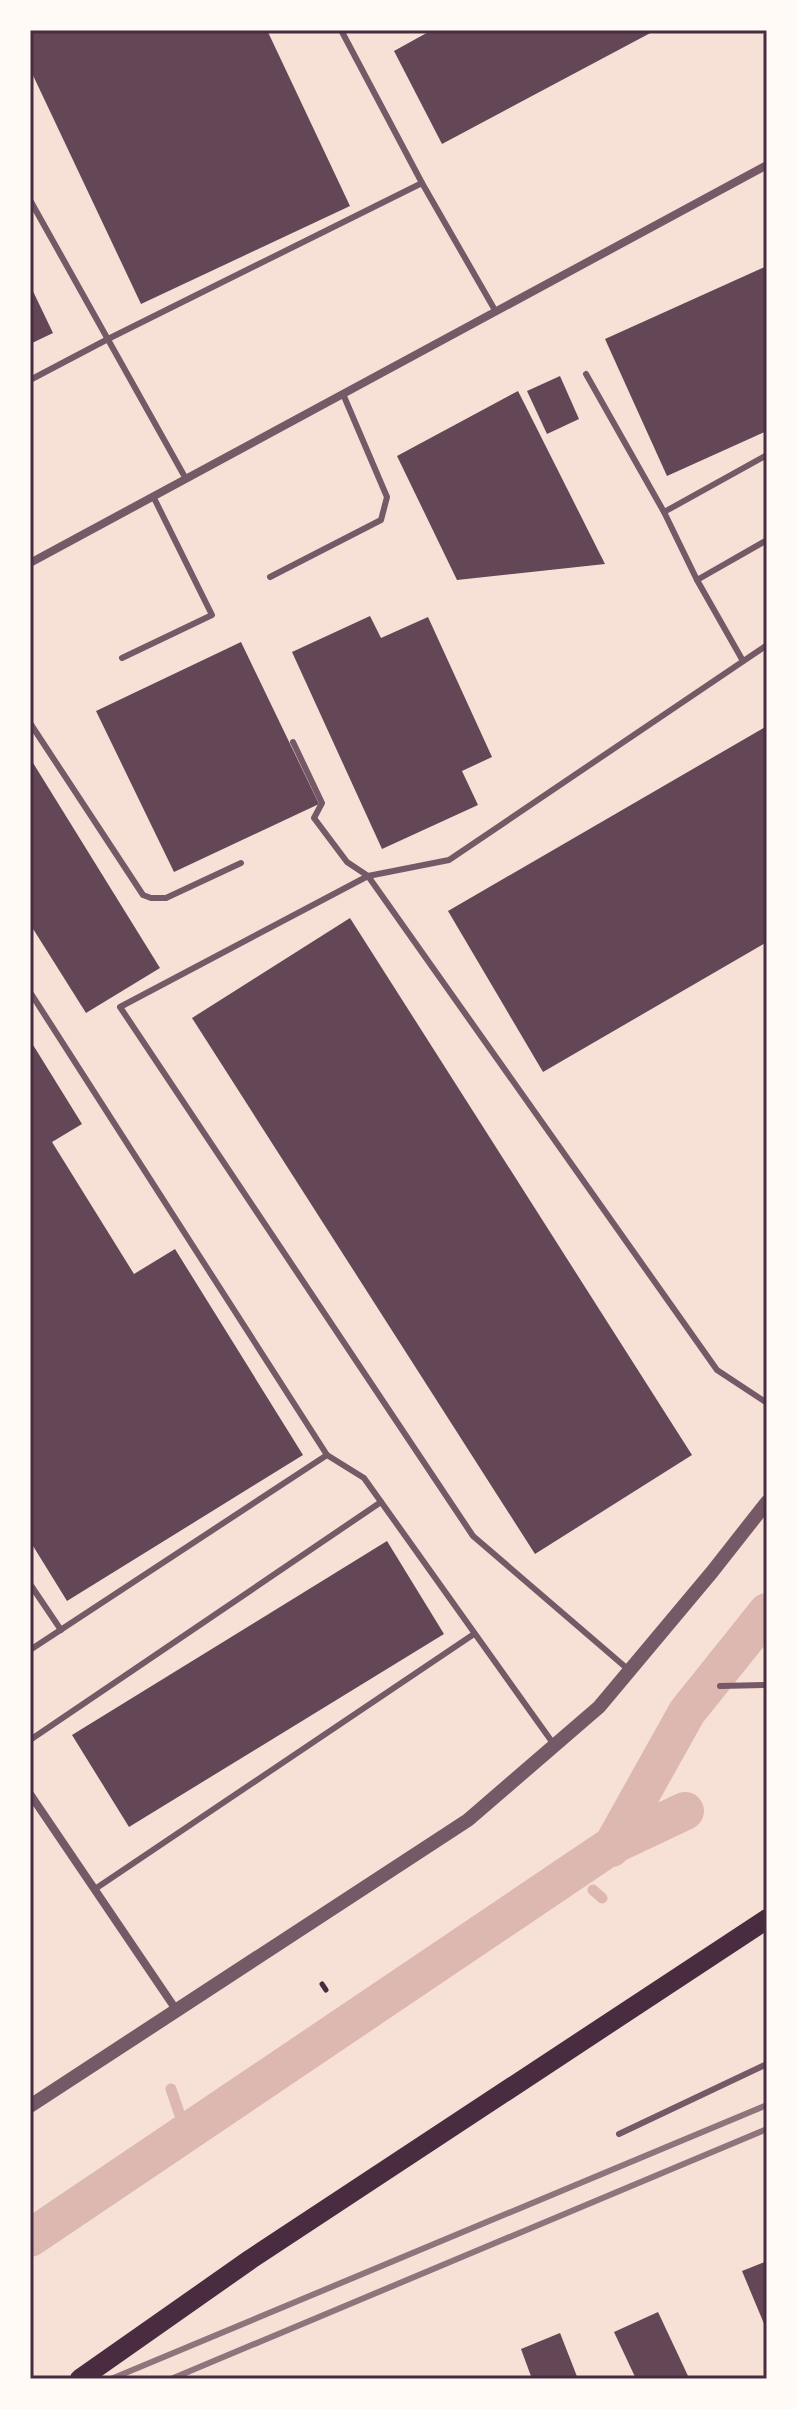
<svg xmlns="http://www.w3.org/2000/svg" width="797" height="2409" font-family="Helvetica,sans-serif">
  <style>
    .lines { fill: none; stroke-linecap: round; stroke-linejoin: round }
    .stream { stroke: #dcb8b0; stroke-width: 11 }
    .canal { stroke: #dcb8b0; stroke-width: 38 }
    .building { fill: #644757 }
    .path { stroke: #4a2c40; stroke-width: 5 }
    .service { stroke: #755966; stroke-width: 6 }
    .minor { stroke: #755966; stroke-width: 8 }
    .tertiary { stroke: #755966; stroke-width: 14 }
    .primary { stroke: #4a2c40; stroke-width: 20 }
    .rail { stroke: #8f747c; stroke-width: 6 }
    .neatline { fill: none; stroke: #4a2c40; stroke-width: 3 }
  </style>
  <rect width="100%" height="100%" fill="#f7e1d7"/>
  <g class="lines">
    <g class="stream">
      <polyline points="593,1890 602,1898"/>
      <polyline points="171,2089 186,2133"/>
    </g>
    <g class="canal">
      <polyline points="611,1846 685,1811"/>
      <polyline points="30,2238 611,1846 611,1848 687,1712 767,1612"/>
    </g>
  </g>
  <g class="building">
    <polygon points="30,30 267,30 350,206 141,304 30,69"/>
    <polygon points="432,30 656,30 442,144 394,51"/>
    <polygon points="767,266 767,431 667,476 605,339"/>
    <polygon points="30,285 53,333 30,344"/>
    <polygon points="560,376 579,419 547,434 527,391"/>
    <polygon points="518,391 605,564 457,580 397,456"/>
    <polygon points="370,616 381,638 428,617 492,757 462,771 478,805 382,849 292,652"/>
    <polygon points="241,642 319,804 174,872 96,711"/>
    <polygon points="767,726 767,942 543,1072 448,911"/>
    <polygon points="30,758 160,968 86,1013 30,924"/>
    <polygon points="350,918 692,1455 535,1554 192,1018"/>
    <polygon points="30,1040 82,1124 52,1142 134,1274 175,1249 303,1455 67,1601 30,1541"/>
    <polygon points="387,1541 444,1634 129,1827 72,1735"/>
    <polygon points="767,2261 767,2331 742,2271"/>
    <polygon points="658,2312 689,2378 686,2379 636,2379 614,2332"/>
    <polygon points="560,2333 578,2379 532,2379 521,2349"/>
  </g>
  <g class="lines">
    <polyline class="path" points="322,1984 326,1990"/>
    <g class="service">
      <polyline points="341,30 422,183"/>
      <polyline points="30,200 186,479"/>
      <polyline points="586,374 664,512"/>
      <polyline points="30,380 108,339 422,183 496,312"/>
      <polyline points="270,577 381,520 387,497 343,394"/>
      <polyline points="697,580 767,540"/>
      <polyline points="122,658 212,615 153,496"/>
      <polyline points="743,661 697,580 664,512 767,455"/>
      <polyline points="30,723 143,895 151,898 166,898 241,863"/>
      <polyline points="293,742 322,803 314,818 347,862 368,876 717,1370 767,1403"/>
      <polyline points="30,992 327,1455 30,1650"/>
      <polyline points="327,1455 364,1478 555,1746"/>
      <polyline points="30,1584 61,1630"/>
      <polyline points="630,1671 473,1536 120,1007 368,876 449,860 767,645"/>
      <polyline points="720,1686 767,1685"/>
      <polyline points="30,1740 381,1502"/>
      <polyline points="95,1889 474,1634"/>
      <polyline points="619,2134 767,2064"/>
    </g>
    <g class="minor">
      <polyline points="30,563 767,165"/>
      <polyline points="30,1794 177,2011"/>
    </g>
    <polyline class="tertiary" points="30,2106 468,1820 599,1707 712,1572 767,1502"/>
    <polyline class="primary" points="80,2379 251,2259 767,1919"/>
    <g class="rail">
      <polyline points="111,2379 767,2105"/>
      <polyline points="171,2379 767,2129"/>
    </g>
  </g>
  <rect width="797" height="2409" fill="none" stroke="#fffaf5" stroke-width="64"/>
  <rect x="32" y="32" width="733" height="2345" class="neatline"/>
</svg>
